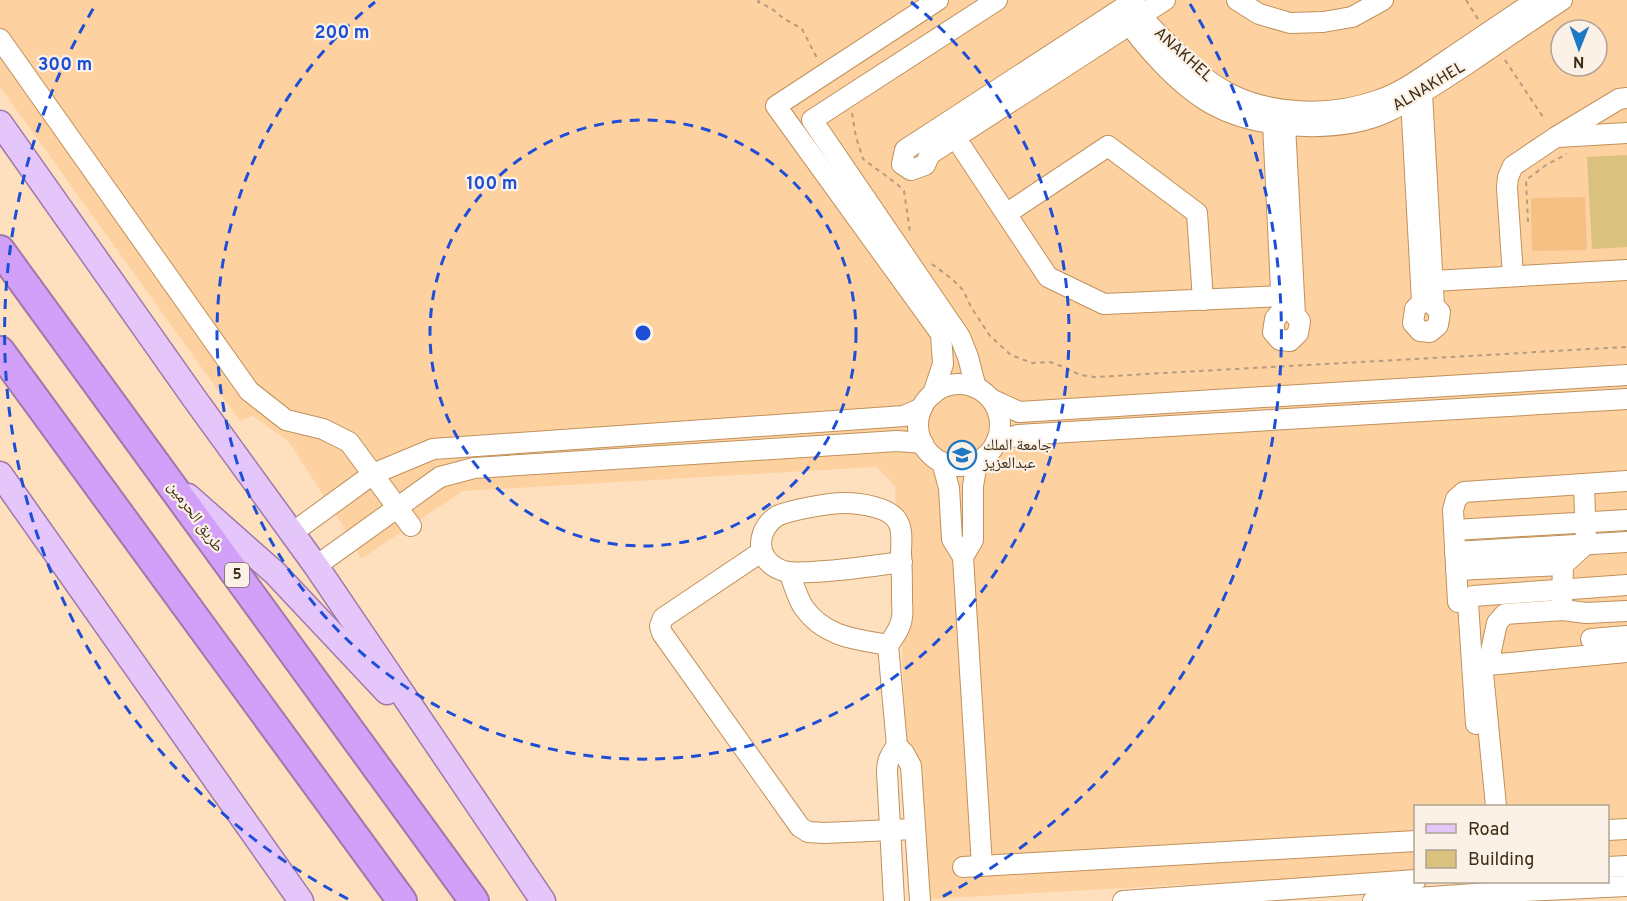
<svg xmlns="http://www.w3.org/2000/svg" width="1627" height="901" font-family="Overpass,'Noto Naskh Arabic',sans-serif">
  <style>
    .built { fill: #fed1a1; fill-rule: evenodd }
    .green { fill: #f5c084 }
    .building { fill: #dbc17e }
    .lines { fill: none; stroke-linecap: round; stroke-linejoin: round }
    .minor-casing { stroke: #c0915b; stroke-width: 22 }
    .major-casing { stroke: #9f78aa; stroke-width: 27 }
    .highway-casing { stroke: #9f78aa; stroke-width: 32 }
    .path { stroke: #b59c7e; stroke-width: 2; stroke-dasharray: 4.5 4.5; stroke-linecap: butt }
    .minor { stroke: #fff; stroke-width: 20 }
    .major { stroke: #e4c6fb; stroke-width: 24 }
    .highway { stroke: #d2a0f9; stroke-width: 28 }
    .ring { fill: none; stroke: #1d4ed8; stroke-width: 3; stroke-dasharray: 10 8 }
    .labels { text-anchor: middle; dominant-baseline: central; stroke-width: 4.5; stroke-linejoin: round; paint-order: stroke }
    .shield { fill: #fbf1e6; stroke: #786854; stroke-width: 1.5 }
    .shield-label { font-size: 15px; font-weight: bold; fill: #402d16 }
    .street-label { font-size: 16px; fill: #402d16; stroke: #fbf1e6 }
    .poi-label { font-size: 16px; fill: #402d16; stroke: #fbf1e6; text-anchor: start }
    .centre { fill: #1d4ed8; stroke: #fbf1e6; stroke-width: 3 }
    .ring-label { font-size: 18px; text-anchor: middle; font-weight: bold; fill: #1d4ed8; stroke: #fbf1e6; stroke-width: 4.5; stroke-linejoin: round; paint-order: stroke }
  </style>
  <rect width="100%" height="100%" fill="#fee0bf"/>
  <path class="built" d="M0 0H1627V860L1608 861V806H1416L1415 872 928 899 912 889 895 486 876 467 463 491 361 559 352 540 289 442 253 416 240 421 0 87ZM1561 30H1597V66H1561Z"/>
  <polygon class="green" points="1585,197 1587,250 1532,251 1531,198"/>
  <polygon class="building" points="1627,155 1627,247 1592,249 1587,157"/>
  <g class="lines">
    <g class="minor-casing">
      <g id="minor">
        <path d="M1129 0C1140 17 1154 30 1168 44 1186 63 1205 81 1228 93 1273 116 1332 117 1379 100 1403 92 1425 75 1446 61 1476 41 1506 20 1537 0"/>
        <polyline points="1237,0 1259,14 1290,23 1323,22 1352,17 1383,0"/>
        <path d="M1122 14C1143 45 1179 86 1212 104 1258 130 1341 134 1389 111 1417 98 1442 80 1467 64 1499 42 1530 21 1562 0"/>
        <polyline points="1140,16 1165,0"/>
        <polyline points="1129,25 930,154 925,165 911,170 902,164 905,150 1135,0"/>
        <polyline points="0,39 249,391 286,420 323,429 349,442 411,526"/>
        <polyline points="1411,99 1422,302 1415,309 1413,323 1420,331 1430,332 1438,325 1440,312 1434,306 1422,93"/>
        <polyline points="1273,123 1282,310 1275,319 1273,332 1280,340 1290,341 1298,333 1300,321 1295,315 1285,125"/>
        <polyline points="955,137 1048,277 1104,304 1282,296"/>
        <polyline points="1558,137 1627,133"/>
        <polyline points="1006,214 1108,146 1197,213 1203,300"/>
        <polyline points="1513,276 1507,188 1508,177 1513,166 1556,137 1619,99 1627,98"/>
        <polyline points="1433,281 1627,270"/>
        <circle cx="959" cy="425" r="41"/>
        <polyline points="976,388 968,357 960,337 812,120 997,0"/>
        <polyline points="933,394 943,364 941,334 776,106 938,0"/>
        <polyline points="991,399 1019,412 1627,375"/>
        <polyline points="996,442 1018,435 1627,399"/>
        <polyline points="942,462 949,488 952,539 963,557 973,540 973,486 977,462"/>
        <polyline points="1454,530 1627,520"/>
        <polyline points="292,533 373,474 433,449 904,416 922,408"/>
        <polyline points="761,552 663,618 660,626 662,633 800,827 808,832 824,833 915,829"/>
        <polyline points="1455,552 1627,542"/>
        <polyline points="963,557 982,866"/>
        <polyline points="316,566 440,477 474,468 897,441 923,443"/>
        <polyline points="1456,570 1563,565"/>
        <path d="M789 572C794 584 797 598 804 608 825 637 855 639 888 645L897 746"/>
        <polyline points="1458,602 1453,510 1456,499 1464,492 1627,481"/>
        <polyline points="1562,602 1563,565 1586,544 1584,484"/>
        <polyline points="1591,639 1627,636"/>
        <path d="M888 645C894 637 901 628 902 617 903 611 902 605 902 599 902 584 902 569 901 553 901 544 903 531 898 522 891 507 859 503 844 503 829 503 790 510 777 516 771 520 766 526 763 533 756 553 769 568 788 572 795 573 804 572 811 572 841 571 872 566 902 562"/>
        <polyline points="1488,665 1497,623 1505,614 1563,610 1586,613 1627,611"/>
        <polyline points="1476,724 1468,603 1469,599 1473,596 1627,585"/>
        <polyline points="1496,806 1483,673 1484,668 1488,665 1627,652"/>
        <polyline points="1608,830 1627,829"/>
        <polyline points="963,867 1416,841"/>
        <polyline points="1608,867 1627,866"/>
        <path d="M894 901 887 772C887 761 890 755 897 746L904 753 911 766 920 901"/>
        <polyline points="1123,901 1416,880"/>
        <polyline points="1373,901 1504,892 1627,886"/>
      </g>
    </g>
    <g class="major-casing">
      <g id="major">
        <polyline points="0,123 194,398 316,566 543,901"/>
        <polyline points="0,474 301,901"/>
        <polyline points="188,496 275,573 387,692"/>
      </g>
    </g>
    <g class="highway-casing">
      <g id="highway">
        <polyline points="0,250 474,901"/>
        <polyline points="0,351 402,901"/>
      </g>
    </g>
    <g class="path">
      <polyline points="759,0 758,2 771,8 783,18 802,29 817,58"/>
      <polyline points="1466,0 1478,19"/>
      <polyline points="1505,60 1545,120"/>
      <polyline points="852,113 856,137 863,159 897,184 904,191 910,232"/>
      <polyline points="1528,222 1526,180 1546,165 1567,154"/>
      <polyline points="932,264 952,279 963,290 971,307 990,336 1011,355 1032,363 1050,362 1064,367 1080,375 1094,377 1627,347"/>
    </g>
    <use href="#minor" class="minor"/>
    <use href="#major" class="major"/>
    <use href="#highway" class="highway"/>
  </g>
  <g class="ring">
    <circle cx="643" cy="333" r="213"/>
    <path d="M911 2A426 426 0 1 1 375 2"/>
    <path d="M348 899A638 638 0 0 1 96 4M1190 4A638 638 0 0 1 938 899"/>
  </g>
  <defs>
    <g id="university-ring" transform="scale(1.5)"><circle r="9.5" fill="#fbf1e6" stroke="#1d79c6" stroke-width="1.5"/><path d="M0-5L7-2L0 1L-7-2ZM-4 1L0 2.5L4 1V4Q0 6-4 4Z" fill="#1d79c6"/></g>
  </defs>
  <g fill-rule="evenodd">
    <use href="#university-ring" x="962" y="455"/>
  </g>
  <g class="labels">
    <rect class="shield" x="225" y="563" width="24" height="24" rx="4.5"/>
    <g class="shield-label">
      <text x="237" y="575">5</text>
    </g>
    <g class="street-label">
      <text transform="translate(1183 55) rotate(42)">ANAKHEL</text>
      <text transform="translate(1429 87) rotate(-31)">ALNAKHEL</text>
      <text transform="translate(195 517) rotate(54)">طريق الحرمين</text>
    </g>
    <g class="poi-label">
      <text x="983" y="446">جامعة الملك<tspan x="983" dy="18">عبدالعزيز</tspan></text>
    </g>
  </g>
  <circle cx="643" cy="333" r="9" class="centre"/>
  <g class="ring-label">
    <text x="342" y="38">200 m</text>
    <text x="65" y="70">300 m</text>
    <text x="492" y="189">100 m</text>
  </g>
  <rect x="1414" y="805" width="195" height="78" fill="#fbf1e6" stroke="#b0a393" stroke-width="1.5"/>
  <rect x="1426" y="824" width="30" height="9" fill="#e4c6fb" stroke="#b0a393" stroke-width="1.5"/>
  <text x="1468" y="835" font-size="18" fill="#402d16">Road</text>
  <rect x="1426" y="850" width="30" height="18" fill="#dbc17e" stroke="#b0a393" stroke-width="1.5"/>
  <text x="1468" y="865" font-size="18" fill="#402d16">Building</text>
  <g transform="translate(1579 48) rotate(181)"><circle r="28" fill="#fbf1e6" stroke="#b0a393" stroke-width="1.5"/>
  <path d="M0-4.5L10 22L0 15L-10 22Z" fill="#1d79c6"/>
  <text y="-9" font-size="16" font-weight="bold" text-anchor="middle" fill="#402d16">N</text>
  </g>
</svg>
